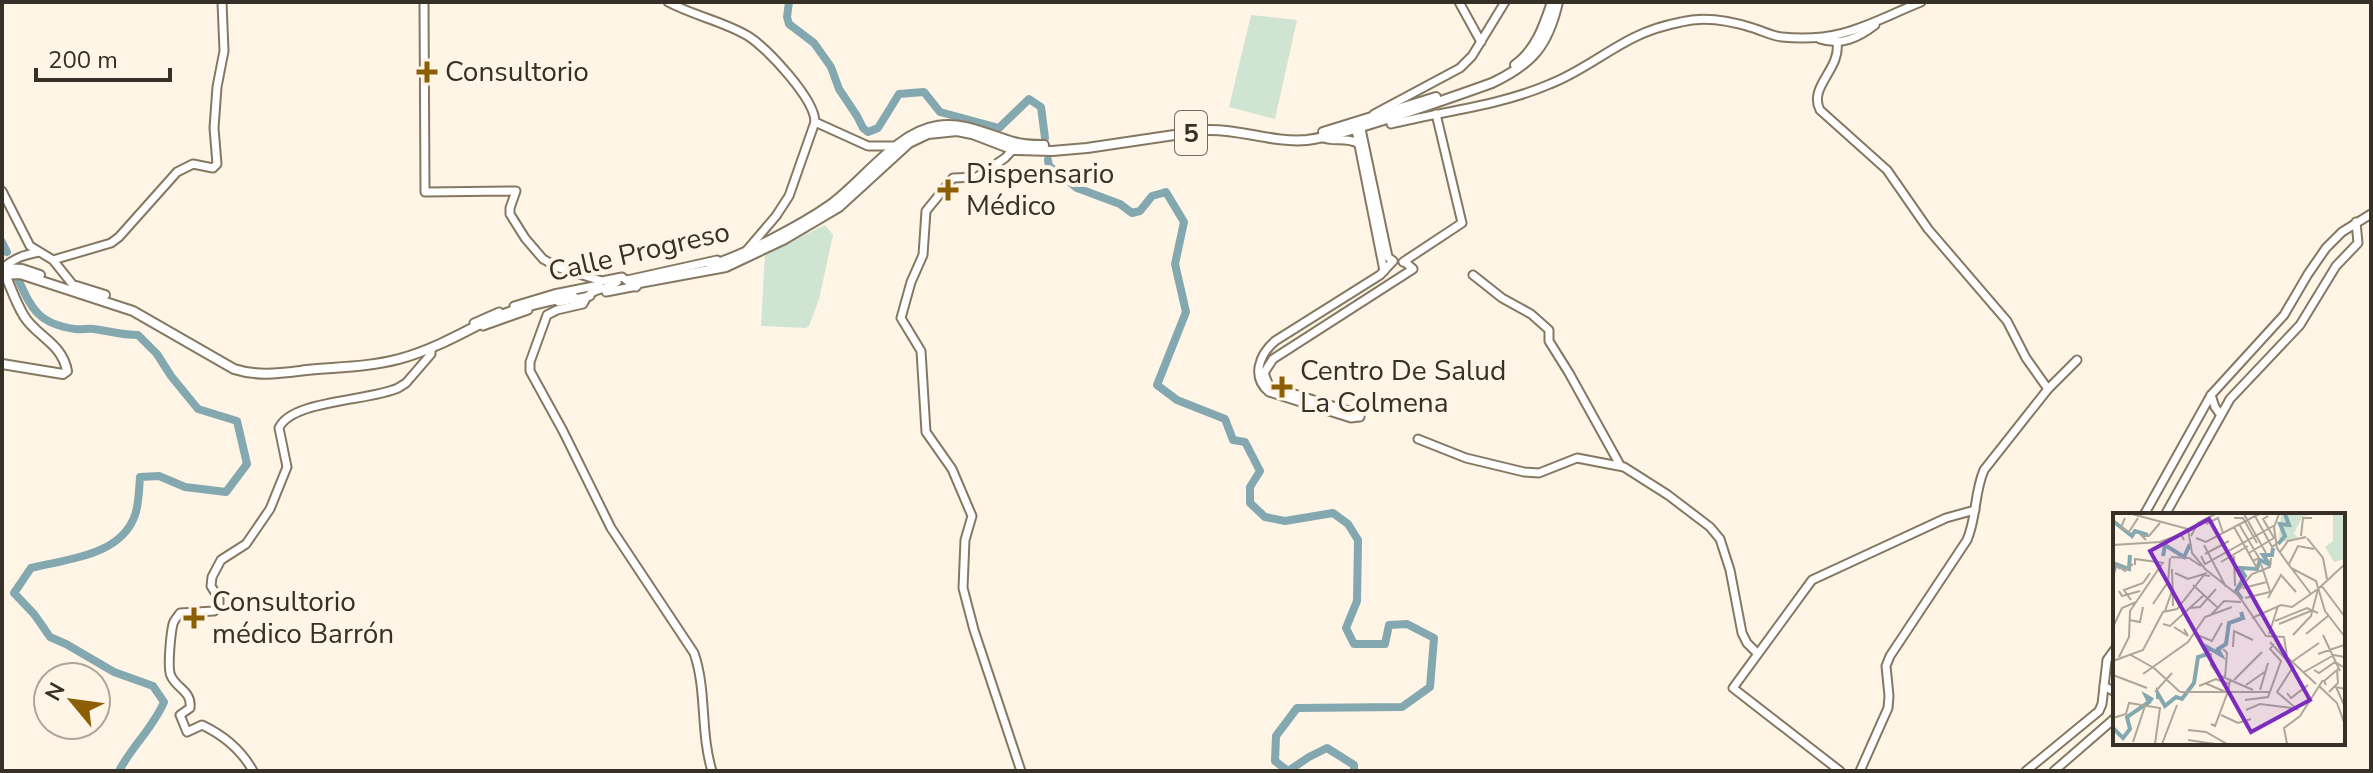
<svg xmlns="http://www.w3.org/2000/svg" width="2373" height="773" font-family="'Nunito Sans',sans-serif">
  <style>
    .green { fill: #cfe4d1 }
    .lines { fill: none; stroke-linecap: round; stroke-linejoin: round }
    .river { stroke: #83a8af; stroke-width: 8 }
    .primary-tunnel { stroke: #d6cec1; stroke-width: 8; stroke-dasharray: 8 4; stroke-linecap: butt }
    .secondary-casing { stroke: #857863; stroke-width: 11 }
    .primary-casing { stroke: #857863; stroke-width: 12 }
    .secondary { stroke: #fff; stroke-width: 7 }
    .primary { stroke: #fff; stroke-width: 8 }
    .poi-dot { fill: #8d5f05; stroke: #fef5e7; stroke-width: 3 }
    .labels { text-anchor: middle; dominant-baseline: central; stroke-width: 8; stroke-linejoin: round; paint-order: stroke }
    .shield { fill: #fef5e7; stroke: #726b61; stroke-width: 2 }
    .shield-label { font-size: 26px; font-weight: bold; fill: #363027 }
    .poi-label { font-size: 28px; fill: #363027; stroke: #fef5e7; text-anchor: start }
    .street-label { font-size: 28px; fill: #363027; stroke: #fef5e7 }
    .inset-river { fill: none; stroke: #83a8af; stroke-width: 4 }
    .inset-road { fill: none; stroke: #aea69a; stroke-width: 2 }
    .view { fill: #7b2cbf; fill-opacity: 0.15; stroke: #7b2cbf; stroke-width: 4 }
    .inset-edge { fill: none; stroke: #363027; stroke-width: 4 }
  </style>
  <rect width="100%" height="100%" fill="#fef5e7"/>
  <g class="green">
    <polygon points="1251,15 1297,20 1275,119 1229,107"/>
    <polygon points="825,225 833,235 819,299 809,326 806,328 761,326 765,254"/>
  </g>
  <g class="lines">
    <g class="river">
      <polyline points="789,2 787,17 789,24 814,43 831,67 839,89 857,116 863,128 868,132 878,128 899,94 924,92 940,112 999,128 1029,99 1041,107 1045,138"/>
      <polyline points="1048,160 1049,166 1077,188 1120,204 1132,213 1140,211 1152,196 1166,192 1184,222 1175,264 1186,312 1157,385 1177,400 1225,419 1233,440 1245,442 1260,471 1250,487 1250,503 1265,517 1285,521 1333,513 1348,524 1358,540 1357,601 1346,628 1354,644 1385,644 1389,625 1407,624 1434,638 1430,687 1402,707 1297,708 1276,736 1275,761 1288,771 1309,757 1327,748 1354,765 1354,771"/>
      <polyline points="2,242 7,252"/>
      <path d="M18 279C32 310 39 324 75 329 81 330 88 328 94 329 109 331 121 335 138 335L157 354 171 376 198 409 237 421 247 464 226 492 185 487 159 476 140 477C139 489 139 504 135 515 121 556 67 559 31 568L14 593 34 614 50 637 66 644 114 672 153 686 164 702C153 728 132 746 119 771"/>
    </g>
    <polyline class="primary-tunnel" points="571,294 598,289"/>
    <g class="secondary-casing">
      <g id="secondary">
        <polyline points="424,2 425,192 516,191 510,208 510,214 525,238 543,259 559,268 602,281 622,277 636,287"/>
        <path d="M668 2C694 16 723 21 748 36 767 48 815 99 815 122L789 196 776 216 747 250"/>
        <polyline points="1459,2 1481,42"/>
        <path d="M1820 39C1841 46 1858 38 1875 25"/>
        <path d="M1837 43C1841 69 1808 87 1820 110L1887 170 1928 229 2007 321 2026 358 2048 389"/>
        <polyline points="1374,114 1460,68 1472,56 1505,2"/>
        <polyline points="815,122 868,146 896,146"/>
        <path d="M1391 124C1445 111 1499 106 1550 84 1581 72 1606 51 1635 37 1649 30 1666 25 1681 22 1704 16 1731 21 1753 28 1763 31 1772 36 1782 37 1842 43 1869 23 1921 2"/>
        <polyline points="1355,125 1384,271"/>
        <polyline points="1361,129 1388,257 1393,261"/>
        <path d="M1321 137C1334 143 1346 136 1359 144"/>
        <polyline points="1016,146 1005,158 977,177 953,178 926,211 923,255 911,282 901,318 921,351 926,432 952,469 972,516 965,540 963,588 974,630 1021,771"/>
        <polyline points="2,191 30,246 53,260 73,285"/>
        <polyline points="53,260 111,243 119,237 177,172 193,164 213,168 217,164 214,128 217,87 224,51 222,2"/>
        <polyline points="1403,262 1462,223 1436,114"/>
        <path d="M3 268C14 258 24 255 39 252"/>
        <polyline points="1473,275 1502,298 1531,314 1549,330 1549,341 1569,373 1620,465"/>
        <polyline points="627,280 717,260"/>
        <path d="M617 282C602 293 592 285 583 304L557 310 547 315 530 362V371L563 431 611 528 694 653C707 690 700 732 712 771"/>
        <polyline points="606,292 637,286"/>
        <polyline points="559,302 590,296"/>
        <polyline points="514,306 554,294 599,285"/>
        <polyline points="474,323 499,312"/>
        <polyline points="483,326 528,310"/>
        <polyline points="2211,395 2215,407 2220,414"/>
        <path d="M1358 417 1351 418 1269 392C1251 377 1259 355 1275 341L1380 275 1393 261"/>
        <polyline points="1360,417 1352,412 1269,386 1264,373 1273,359 1413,269 1405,262"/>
        <polyline points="1418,439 1466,458 1524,472 1539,473 1577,458 1624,467 1668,495 1710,527 1720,539 1730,570 1742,633 1747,643 1757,653"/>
        <polyline points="2144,515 2211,395 2284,315 2308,274 2326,248 2342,232 2371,214"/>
        <polyline points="2165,515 2230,399 2300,325 2336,266 2358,243 2356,222"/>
        <polyline points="2104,686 2115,692"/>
        <path d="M253 771C242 751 223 735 202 725L187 732 180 715 190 708C192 691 177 689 171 676 167 668 171 632 173 624 174 620 178 616 180 613L214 611 219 606V599L211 586 212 577 221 560 246 544 270 509 287 467 279 428C291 400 370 401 398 388L406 383 431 354V348"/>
        <polyline points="1840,771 1733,688 1812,580 1946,518 1975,510"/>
        <path d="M1860 771 1888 708 1889 696 1886 666 1890 656 1967 540C1977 517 1974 493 1984 470L2048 389 2077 360"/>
        <polyline points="2026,771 2099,711 2102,704 2107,660 2115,649"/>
        <polyline points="2054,771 2115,718"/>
      </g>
    </g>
    <g class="primary-casing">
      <g id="primary">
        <path d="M1515 65C1536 50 1544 26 1552 2"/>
        <polyline points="1323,132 1436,97"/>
        <path d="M711 265C743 256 803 224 830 205 863 181 897 132 937 126 964 121 988 135 1014 142 1023 145 1034 145 1044 145"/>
        <polyline points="2,268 22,269 40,275"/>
        <path d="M2 275 20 274 133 311 234 369C259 377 282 373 307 370 338 367 369 367 399 359 429 351 457 336 484 322 511 309 543 302 573 296"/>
        <path d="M639 283 726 267 783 240 839 207 909 143 928 134 957 131 972 134 1014 150 1052 151 1087 148 1208 130C1241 129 1273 143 1307 140 1330 137 1352 130 1374 123 1413 111 1453 97 1492 83 1532 64 1548 46 1558 2"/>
        <polyline points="76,286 105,295"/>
        <path d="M2 364 63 374 67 371C62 343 36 336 24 316 16 303 11 288 5 274"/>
      </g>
    </g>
    <use href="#secondary" class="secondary"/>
    <use href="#primary" class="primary"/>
  </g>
  <g class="poi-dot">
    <path d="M423 60h8v8h8v8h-8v8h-8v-8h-8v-8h8z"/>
    <path d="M944 178h8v8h8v8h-8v8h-8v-8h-8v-8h8z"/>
    <path d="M1278 375h8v8h8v8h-8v8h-8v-8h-8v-8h8z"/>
    <path d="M190 606h8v8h8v8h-8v8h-8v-8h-8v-8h8z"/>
  </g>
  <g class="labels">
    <rect class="shield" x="1175" y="111" width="32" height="44" rx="6"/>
    <g class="shield-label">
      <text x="1191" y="133">5</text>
    </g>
    <g class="poi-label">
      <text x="445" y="72">Consultorio</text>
      <text x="966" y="174">Dispensario<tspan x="966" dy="32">Médico</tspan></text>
      <text x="1300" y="371">Centro De Salud<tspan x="1300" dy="32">La Colmena</tspan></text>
      <text x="212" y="602">Consultorio<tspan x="212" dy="32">médico Barrón</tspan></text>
    </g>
    <g class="street-label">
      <text transform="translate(639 252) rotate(-13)">Calle Progreso</text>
    </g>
  </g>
  <g transform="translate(2113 513)">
    <rect width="232" height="232" fill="#fef5e7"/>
    <path d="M168 1H200L189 4 181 21 185 24 171 29 166 25ZM220 1H232V46L221 49 212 34 220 28Z" fill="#cfe4d1"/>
    <path class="inset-river" d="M0 8 19 23 22 18 35 22M165 31 172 23 167 11 176 12 172 1M50 43 52 32 71 44 77 31M0 60 3 51 16 56 17 42M129 86 123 78 132 63 127 55 144 56 147 47 157 52 150 42H159L160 35M45 186V181L52 193 63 184 69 186 81 170 85 144 95 141 94 134 108 142 105 136 113 131 116 110 130 105 128 99M0 215 10 225 17 216 14 204 36 189 33 183 40 187"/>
    <path class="inset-road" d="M19 1 75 16 79 40 93 57M131 1 153 40M166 1 161 14 164 35 178 55 203 68 212 98 232 124M142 3 159 34 163 31M12 5 8 14 16 19 25 5M121 5H130L144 30M93 11 105 5 110 20M126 11 146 45 140 48M121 14 144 55M78 23 85 10 102 1M188 23 190 5H199M83 25 93 29 146 1M194 25 210 45 214 66M33 27 29 23H36L47 10M0 32 47 29 68 21 71 27M91 32 113 74M167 39 175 28 193 24M136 40 161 25 150 6 155 3M92 41 116 28M88 43 92 51 162 12M121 43 122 73M58 44 76 45 88 53M108 49 135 33M148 51 158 81M176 51 185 33 201 36M22 52V46L51 50M7 56 3 52 12 58 20 51M59 56 60 93M92 56 126 83 153 123 171 124 174 144 203 171M179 56 198 81M62 60 75 66 94 60M80 72 104 94M208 72 232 104M130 75 154 69M6 78 9 83 27 78M123 80 139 61 157 54 158 45M132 85 157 79M155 85 168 62 183 79M18 87 11 77 30 70 37 60M40 91 55 69 57 45M77 95 87 94 103 76M52 98 60 75M97 103 111 88 128 89M139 105 168 92 179 94 205 76M16 107 27 109 30 94M162 108 194 95 205 100M50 111 57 113 91 82M166 111 200 97M0 114 9 95 23 89M61 114 75 123 71 116M82 121 99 128 109 110M156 121 165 93M193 121 215 103M180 122 198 103 205 76 232 51M210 122 227 158M157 129 181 155M120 134 121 118 140 127M110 136 114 140 112 165M98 140V152L107 164M16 141 41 155M205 141 231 132M6 144 16 124 17 98 49 51M0 148 30 137 50 99 64 96 91 62 97 63M180 148 206 130M180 154 164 179 185 197M41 155 67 179M201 157 206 160 222 149 232 155M191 159 221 142 232 144M30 161 75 129 92 104 119 94M0 162 34 175M108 163 140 177M121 167 149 139M92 170 115 180 117 167M133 172 153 158M213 172 211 168 224 157 225 170 216 179M86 173 103 166 116 171M206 173 224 190 232 212M232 176 223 174 232 194M147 177 155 150M42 179 59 160M67 179H157M174 180 178 185 195 172M132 187 155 184 168 148 157 136 161 131M133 197 147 191 179 195M108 202 125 210 138 206M0 205 13 201 16 190 47 195 42 231M98 211 102 213 114 181M75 217 93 219 114 231M75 227 102 231M20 229 32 193M49 231 64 192M174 231 171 215 187 203 210 167"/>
    <path class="view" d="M96 6 197 187 138 219 37 38Z"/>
    <rect width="232" height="232" class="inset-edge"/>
  </g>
  <rect width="2373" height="773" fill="none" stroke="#363027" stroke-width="8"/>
  <g transform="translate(72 701) rotate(299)"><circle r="38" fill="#fef5e7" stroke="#aea69a" stroke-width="2"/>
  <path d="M0-6L14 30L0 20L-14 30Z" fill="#8d5f05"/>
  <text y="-12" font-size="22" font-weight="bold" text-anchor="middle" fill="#363027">N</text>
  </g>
  <path d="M36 68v12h134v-12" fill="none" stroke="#363027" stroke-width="4"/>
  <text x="48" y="68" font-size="24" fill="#363027" stroke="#fef5e7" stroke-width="6" paint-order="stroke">200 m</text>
</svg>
